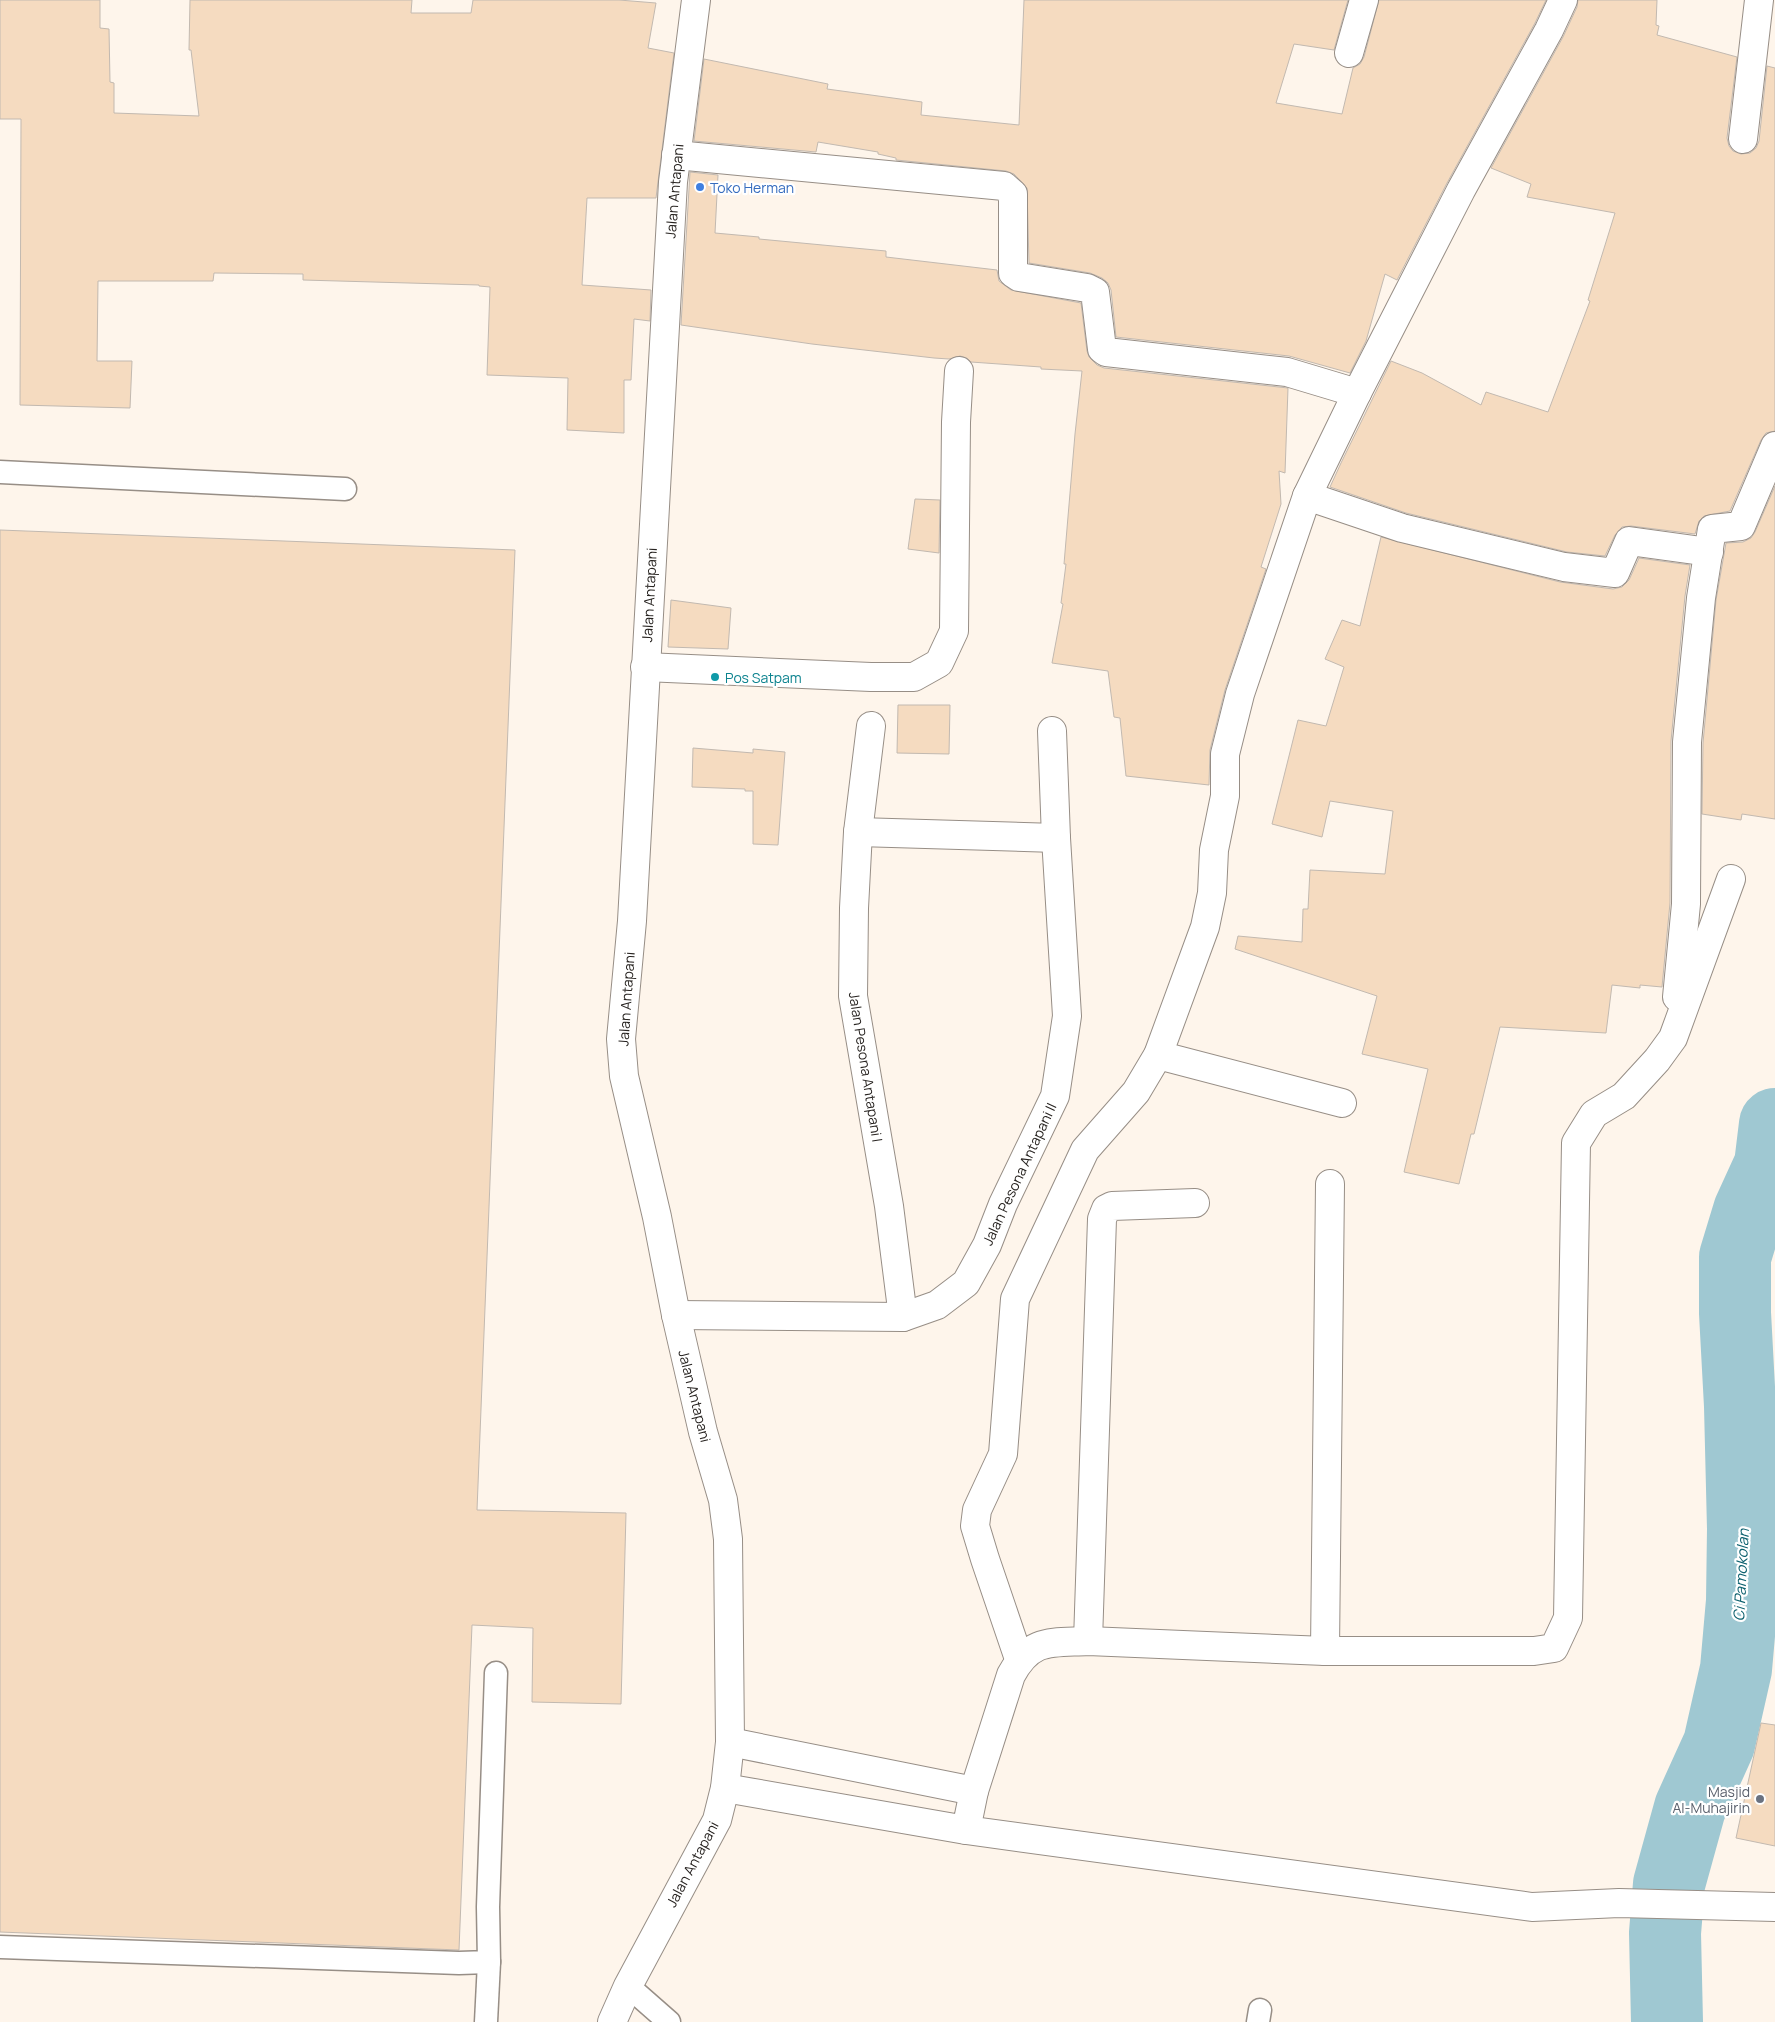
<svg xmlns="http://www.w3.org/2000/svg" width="1775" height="2022" font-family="Manrope,sans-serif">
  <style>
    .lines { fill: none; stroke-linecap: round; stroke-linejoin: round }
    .river { stroke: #9fc8d2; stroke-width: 72 }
    .building { fill: #f5dbc0; stroke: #c2b9b0 }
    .service-casing { stroke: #978e86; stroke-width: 25 }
    .minor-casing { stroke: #978e86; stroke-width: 30 }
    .tertiary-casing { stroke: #978e86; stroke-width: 30 }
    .service { stroke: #fff; stroke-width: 22 }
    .minor { stroke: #fff; stroke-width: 28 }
    .tertiary { stroke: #fff; stroke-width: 28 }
    .shop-dot { fill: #3f7fe0; stroke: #fff; stroke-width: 2 }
    .culture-dot { fill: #0f9aa8; stroke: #fff; stroke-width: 2 }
    .worship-dot { fill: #6b7280; stroke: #fff; stroke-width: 2 }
    .labels { text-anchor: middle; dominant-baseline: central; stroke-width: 4.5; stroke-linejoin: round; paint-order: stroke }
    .shop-label { font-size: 14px; fill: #366cbe; stroke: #fff; text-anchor: start }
    .street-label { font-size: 14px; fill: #272320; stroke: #fff }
    .culture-label { font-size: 14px; fill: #0d838f; stroke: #fff; text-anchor: start }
    .worship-label { font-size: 14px; fill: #5b616d; stroke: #fff; text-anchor: end }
    .water-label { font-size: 15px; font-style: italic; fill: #0e616f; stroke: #fff }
  </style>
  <rect width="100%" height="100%" fill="#fef5eb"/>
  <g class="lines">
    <polyline class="river" points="1667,2022 1665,1933 1669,1884 1690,1808 1719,1744 1736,1669 1742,1601 1743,1529 1740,1406 1735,1313 1735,1257 1749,1211 1770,1165 1775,1124"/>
  </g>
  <g class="building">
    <polygon points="0,0 100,0 100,28 109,29 110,82 114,83 114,113 199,116 191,50 189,50 190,0 412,0 411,13 471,13 473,0 619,0 656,3 648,48 674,53 656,198 587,198 582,285 651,290 650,321 634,319 631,380 624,380 624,433 567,430 568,378 487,375 490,287 479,286 479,285 303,280 303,274 214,273 213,281 98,281 97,361 132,361 130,408 20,405 21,119 0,119"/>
    <polygon points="1024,0 1348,0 1334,50 1294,44 1276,103 1342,114 1353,68 1360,64 1364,57 1379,0 1546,0 1535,23 1447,183 1397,280 1385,274 1366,341 1350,373 1289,356 1116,337 1111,290 1108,283 1102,278 1090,273 1029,263 1027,188 1014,174 1006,171 896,160 896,158 878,154 878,152 818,142 816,152 694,141 704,59 828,84 827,89 922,102 921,115 1019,125"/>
    <polygon points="1578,0 1657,0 1656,25 1659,26 1657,35 1737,57 1727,138 1729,146 1733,151 1741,154 1750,153 1756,148 1759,141 1767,66 1775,68 1775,431 1766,433 1761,440 1730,511 1704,516 1699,521 1695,534 1631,526 1622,527 1615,535 1605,556 1567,552 1406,513 1330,487 1341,463 1391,361 1422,373 1481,405 1486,392 1548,412 1590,301 1588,300 1615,213 1527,197 1531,184 1491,168 1563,37 1577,7"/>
    <polygon points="690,172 718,175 715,233 759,237 759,239 886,251 886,257 997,270 999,281 1011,290 1081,303 1087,351 1089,357 1097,365 1104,368 1288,388 1285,473 1279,471 1281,504 1261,567 1266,569 1225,690 1210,750 1209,785 1126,776 1120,718 1114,717 1108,671 1052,663 1063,604 1061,603 1066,564 1064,564 1075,434 1082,371 1041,369 1041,367 971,362 967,358 960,356 949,359 934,358 812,344 681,325"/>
    <polygon points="1775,486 1775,819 1742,814 1741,820 1702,814 1703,743 1716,600 1726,543 1743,542 1751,538 1755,532"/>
    <polygon points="915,499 940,500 939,553 908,549"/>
    <polygon points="0,530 515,550 477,1510 626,1513 621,1704 532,1702 533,1628 472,1625 459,1950 0,1932"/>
    <polygon points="1381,537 1560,582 1613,589 1622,587 1629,580 1639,558 1690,565 1685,596 1671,741 1670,903 1662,987 1640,985 1640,988 1612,985 1606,1033 1500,1027 1474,1134 1471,1134 1459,1184 1404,1172 1428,1069 1362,1054 1377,996 1235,949 1238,936 1302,942 1303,909 1308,909 1310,870 1385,874 1393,811 1330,801 1322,837 1272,824 1298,720 1326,726 1344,667 1325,659 1342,620 1360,626"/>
    <polygon points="671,600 731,608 728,649 668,647"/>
    <polygon points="898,705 950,705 949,754 897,753"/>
    <polygon points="693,748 753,753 753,749 785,752 778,845 753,844 753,791 745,791 745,789 692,787"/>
    <polygon points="1761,1723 1775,1725 1775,1846 1736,1838"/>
  </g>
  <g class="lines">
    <g class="service-casing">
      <g id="service">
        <polyline points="0,472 345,489"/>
        <polyline points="0,1947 459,1963 489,1962 488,1907 496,1673"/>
        <polyline points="628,1986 669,2022"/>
        <polyline points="486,2022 489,1962"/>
        <polyline points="1258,2022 1260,2010"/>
      </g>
    </g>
    <g class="minor-casing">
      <g id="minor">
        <polyline points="1349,53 1364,0"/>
        <polyline points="1743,139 1759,0"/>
        <polyline points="676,155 1004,186 1013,194 1013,273 1019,277 1087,288 1095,292 1102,349 1106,352 1287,372 1357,393"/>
        <polyline points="1307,496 1402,528 1564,567 1615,573 1629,541 1709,552"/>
        <polyline points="645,667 871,677 914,677 939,663 954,631 956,422 959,371"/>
        <polyline points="871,726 858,832 854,908 853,996 889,1206 903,1317"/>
        <polyline points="858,832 1056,838"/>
        <polyline points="1677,997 1686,904 1687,742 1701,598 1712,529 1741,526 1775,446"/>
        <polyline points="1158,1055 1342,1103"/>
        <polyline points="676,1315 903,1317 937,1305 966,1283 987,1245 1003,1204 1055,1096 1067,1016 1056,838 1052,731"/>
        <polyline points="1088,1641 1102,1219 1106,1209 1112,1206 1195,1203"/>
        <polyline points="1325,1651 1330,1184"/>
        <polyline points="1019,1659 985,1559 975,1526 977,1510 1003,1454 1015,1299 1085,1150 1136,1092 1158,1055 1205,927 1212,893 1214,850 1225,796 1225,754 1240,694 1307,496 1357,393 1461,190 1549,30 1563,0"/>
        <polyline points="730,1742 974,1791"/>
        <path d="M725 1788 966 1830 974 1791 1011 1675C1031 1638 1050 1643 1088 1641L1325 1651H1534L1554 1648 1568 1618 1576 1143 1594 1114 1624 1096 1657 1060 1673 1038 1731 879"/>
        <polyline points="966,1830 1532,1907 1619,1903 1775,1907"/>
      </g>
    </g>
    <g class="tertiary-casing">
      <polyline id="tertiary" points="612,2022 628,1986 717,1820 725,1788 730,1742 728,1539 723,1500 703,1432 676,1315 657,1217 624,1076 621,1039 632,921 673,182 696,0"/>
    </g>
    <use href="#service" class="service"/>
    <use href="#minor" class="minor"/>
    <use href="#tertiary" class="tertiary"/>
  </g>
  <circle class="shop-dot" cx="700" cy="187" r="5"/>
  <circle class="culture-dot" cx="715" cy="677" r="5"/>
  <circle class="worship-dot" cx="1760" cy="1799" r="5"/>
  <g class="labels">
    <g class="shop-label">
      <text x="710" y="187">Toko Herman</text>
    </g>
    <g class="street-label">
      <text transform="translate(674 191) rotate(-85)">Jalan Antapani</text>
      <text transform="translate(649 595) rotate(-87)">Jalan Antapani</text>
      <text transform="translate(626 999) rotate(-86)">Jalan Antapani</text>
      <text transform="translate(866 1067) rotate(81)">Jalan Pesona Antapani I</text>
      <text transform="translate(1019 1174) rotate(-65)">Jalan Pesona Antapani II</text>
      <text transform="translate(695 1396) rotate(76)">Jalan Antapani</text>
      <text transform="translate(692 1864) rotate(-62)">Jalan Antapani</text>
    </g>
    <g class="culture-label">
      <text x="725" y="677">Pos Satpam</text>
    </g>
    <g class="worship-label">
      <text x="1750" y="1791">Masjid<tspan x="1750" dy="16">Al-Muhajirin</tspan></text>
    </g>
    <g class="water-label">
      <text transform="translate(1741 1575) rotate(-87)">Ci Pamokolan</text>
    </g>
  </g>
</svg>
